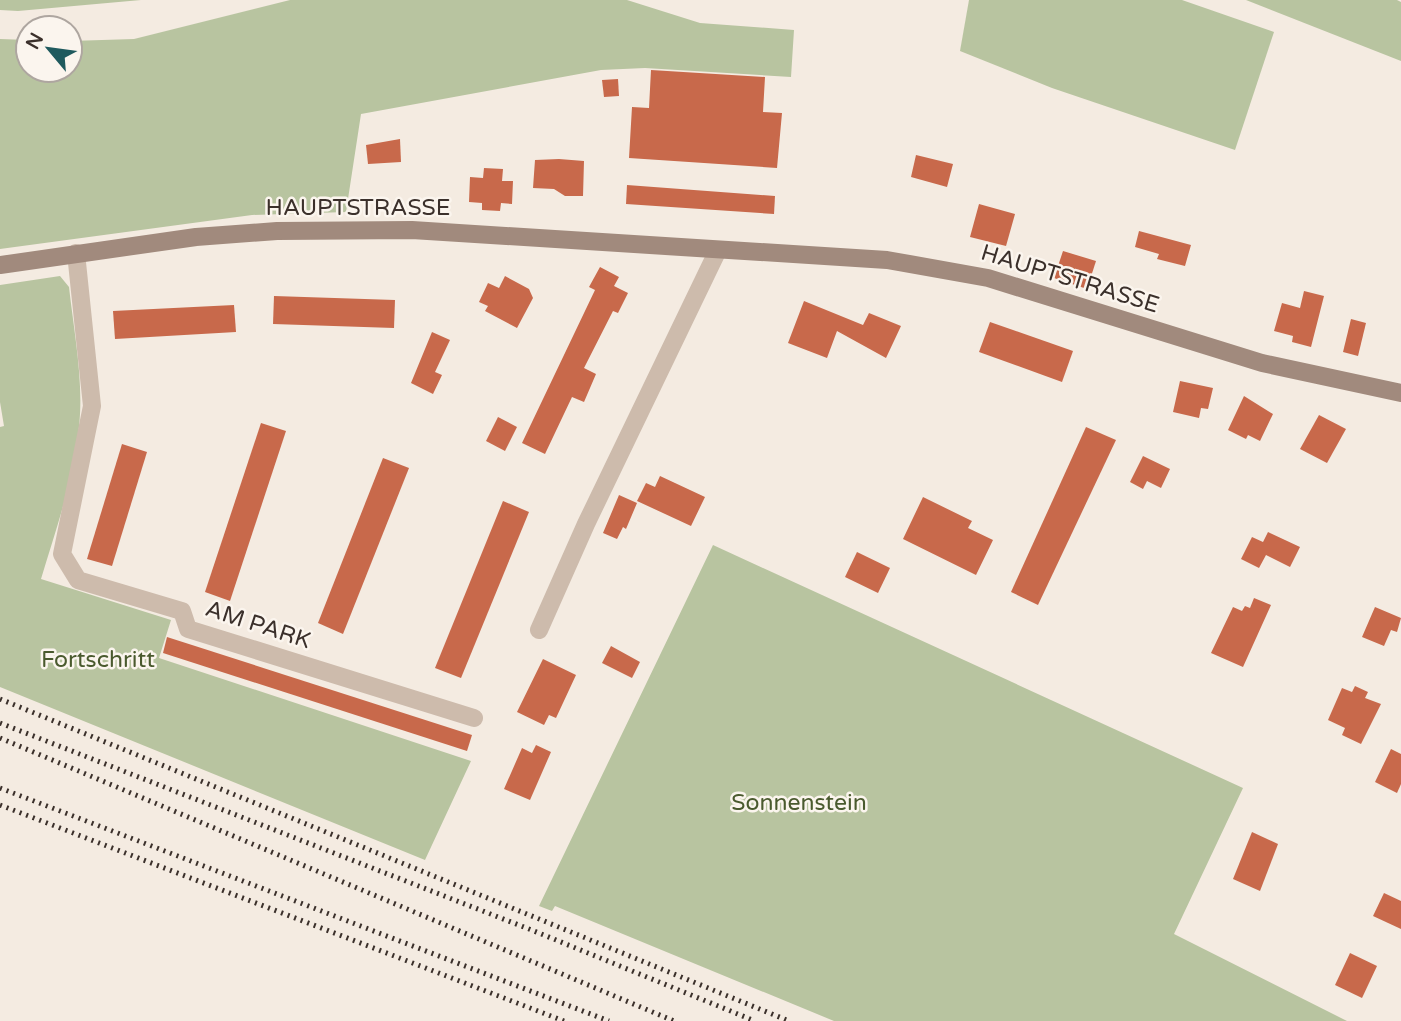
<svg xmlns="http://www.w3.org/2000/svg" width="1401" height="1021" font-family="'Varela Round',sans-serif">
  <style>
    .green { fill: #b8c4a0 }
    .building { fill: #c8694b }
    .lines { fill: none; stroke-linecap: round; stroke-linejoin: round }
    .street { stroke: #cdbbac; stroke-width: 18 }
    .secondary { stroke: #a18a7d; stroke-width: 18 }
    .rail { stroke: #3b302b; stroke-width: 5; stroke-dasharray: 2 5; stroke-linecap: butt }
    .labels { text-anchor: middle; dominant-baseline: central; stroke-width: 5; stroke-linejoin: round; paint-order: stroke }
    .street-label { font-size: 23px; fill: #3b302b; stroke: #fbf5ee }
    .park-label { font-size: 23px; fill: #4a5a2e; stroke: #fbf5ee }
  </style>
  <rect width="100%" height="100%" fill="#f4ebe1"/>
  <g class="green">
    <polygon points="0,0 141,0 18,11 0,10"/>
    <polygon points="290,0 627,0 700,23 794,30 791,77 645,68 601,70 361,114 346,212 252,215 0,249 0,39 28,40 28,70 70,70 70,41 134,39"/>
    <polygon points="969,0 1182,0 1274,32 1235,150 1052,88 960,51"/>
    <polygon points="1246,0 1397,0 1401,2 1401,61"/>
    <path d="M60 276 69 287C74 333 84 381 79 427 74 479 56 529 41 579L171 620 159 658 471 761 425 860 0 687V427L4 426 0 402V285Z"/>
    <polygon points="713,545 1243,788 1174,934 1347,1021 834,1021 555,906 552,911 539,906"/>
  </g>
  <g class="building">
    <polygon points="651,70 765,77 763,112 782,113 777,168 629,158 632,107 649,108"/>
    <polygon points="618,79 619,96 604,97 602,80"/>
    <polygon points="400,139 401,162 368,164 366,145"/>
    <polygon points="916,155 953,164 947,187 911,177"/>
    <polygon points="559,159 584,161 583,196 565,196 554,189 533,188 535,160"/>
    <polygon points="484,168 503,169 502,181 513,181 512,204 501,203 500,211 482,210 482,203 469,202 470,177 483,178"/>
    <polygon points="627,185 775,196 774,214 626,204"/>
    <polygon points="979,204 1015,214 1006,246 970,237"/>
    <polygon points="1139,231 1191,245 1185,266 1157,259 1159,254 1135,247"/>
    <polygon points="1063,251 1096,261 1087,289 1054,278"/>
    <polygon points="600,267 619,277 614,286 628,293 618,313 613,311 584,368 596,374 584,402 572,397 545,454 522,443 595,290 589,287"/>
    <polygon points="505,276 529,289 533,298 517,328 485,311 488,306 479,302 488,283 499,288"/>
    <polygon points="1304,291 1324,296 1311,347 1292,342 1293,336 1274,331 1282,303 1300,308"/>
    <polygon points="274,296 395,300 394,328 273,324"/>
    <polygon points="804,301 863,325 869,313 901,326 886,358 837,331 827,358 788,343"/>
    <polygon points="234,305 236,332 115,339 113,311"/>
    <polygon points="1351,319 1366,323 1358,356 1343,352"/>
    <polygon points="990,322 1073,351 1062,382 979,352"/>
    <polygon points="432,332 450,340 435,372 442,375 433,394 411,383"/>
    <polygon points="1180,381 1213,388 1208,409 1201,408 1199,418 1173,412"/>
    <polygon points="1244,396 1273,414 1260,441 1248,435 1246,439 1228,430"/>
    <polygon points="1319,415 1346,429 1327,463 1300,449"/>
    <polygon points="498,417 517,427 505,451 486,441"/>
    <polygon points="261,423 286,431 230,601 205,592"/>
    <polygon points="1086,427 1116,440 1038,605 1011,592"/>
    <polygon points="122,444 147,452 112,566 87,559"/>
    <polygon points="1143,456 1170,469 1161,488 1147,481 1143,489 1130,482"/>
    <polygon points="383,458 409,468 343,634 318,623"/>
    <polygon points="660,476 705,497 691,526 637,501 646,483 655,487"/>
    <polygon points="619,495 637,503 626,529 623,527 617,539 603,533"/>
    <polygon points="923,497 972,521 968,528 993,540 976,575 903,539"/>
    <polygon points="503,501 529,512 461,678 435,668"/>
    <polygon points="1268,532 1300,547 1290,567 1266,555 1259,568 1241,559 1252,537 1263,542"/>
    <polygon points="857,552 890,568 878,593 845,577"/>
    <polygon points="1254,598 1271,605 1243,667 1211,653 1233,607 1242,611 1245,606 1250,608"/>
    <polygon points="1375,607 1401,618 1397,632 1391,630 1384,646 1362,637"/>
    <polygon points="167,637 472,735 467,751 163,653"/>
    <polygon points="611,646 640,662 632,678 602,663"/>
    <polygon points="543,659 576,675 556,718 549,715 544,725 517,712"/>
    <polygon points="1355,686 1368,692 1365,698 1381,704 1361,744 1342,735 1345,728 1328,720 1342,688 1352,692"/>
    <polygon points="536,745 551,752 530,800 504,789 522,748 532,753"/>
    <polygon points="1391,749 1401,754 1401,784 1397,793 1375,782"/>
    <polygon points="1252,832 1278,844 1260,891 1233,879"/>
    <polygon points="1384,893 1401,901 1401,929 1373,916"/>
    <polygon points="1350,953 1377,966 1362,998 1335,985"/>
  </g>
  <g class="lines">
    <g class="street">
      <polyline points="76,253 92,406 62,554 78,580 182,611 188,629 474,718"/>
      <polyline points="539,630 586,524 718,250"/>
    </g>
    <polyline class="secondary" points="0,265 196,237 277,231 412,230 887,260 988,278 1262,363 1401,393"/>
    <g class="rail">
      <polyline points="0,699 789,1021"/>
      <polyline points="0,723 529,929 755,1021"/>
      <polyline points="0,738 674,1021"/>
      <polyline points="0,788 609,1021"/>
      <polyline points="0,805 564,1021"/>
    </g>
  </g>
  <g class="labels">
    <g class="street-label">
      <text x="358" y="208">HAUPTSTRASSE</text>
      <text transform="translate(1070 279) rotate(17)">HAUPTSTRASSE</text>
      <text transform="translate(258 625) rotate(18)">AM PARK</text>
    </g>
    <g class="park-label">
      <text x="98" y="660">Fortschritt</text>
      <text x="799" y="803">Sonnenstein</text>
    </g>
  </g>
  <g transform="translate(49 49) rotate(299)"><circle r="33" fill="#fbf5ee" stroke="#aea6a0" stroke-width="2"/>
  <path d="M0-5L12 26L0 18L-12 26Z" fill="#1f5a5e"/>
  <text y="-10" font-size="19" font-weight="bold" text-anchor="middle" fill="#3b302b">N</text>
  </g>
</svg>
